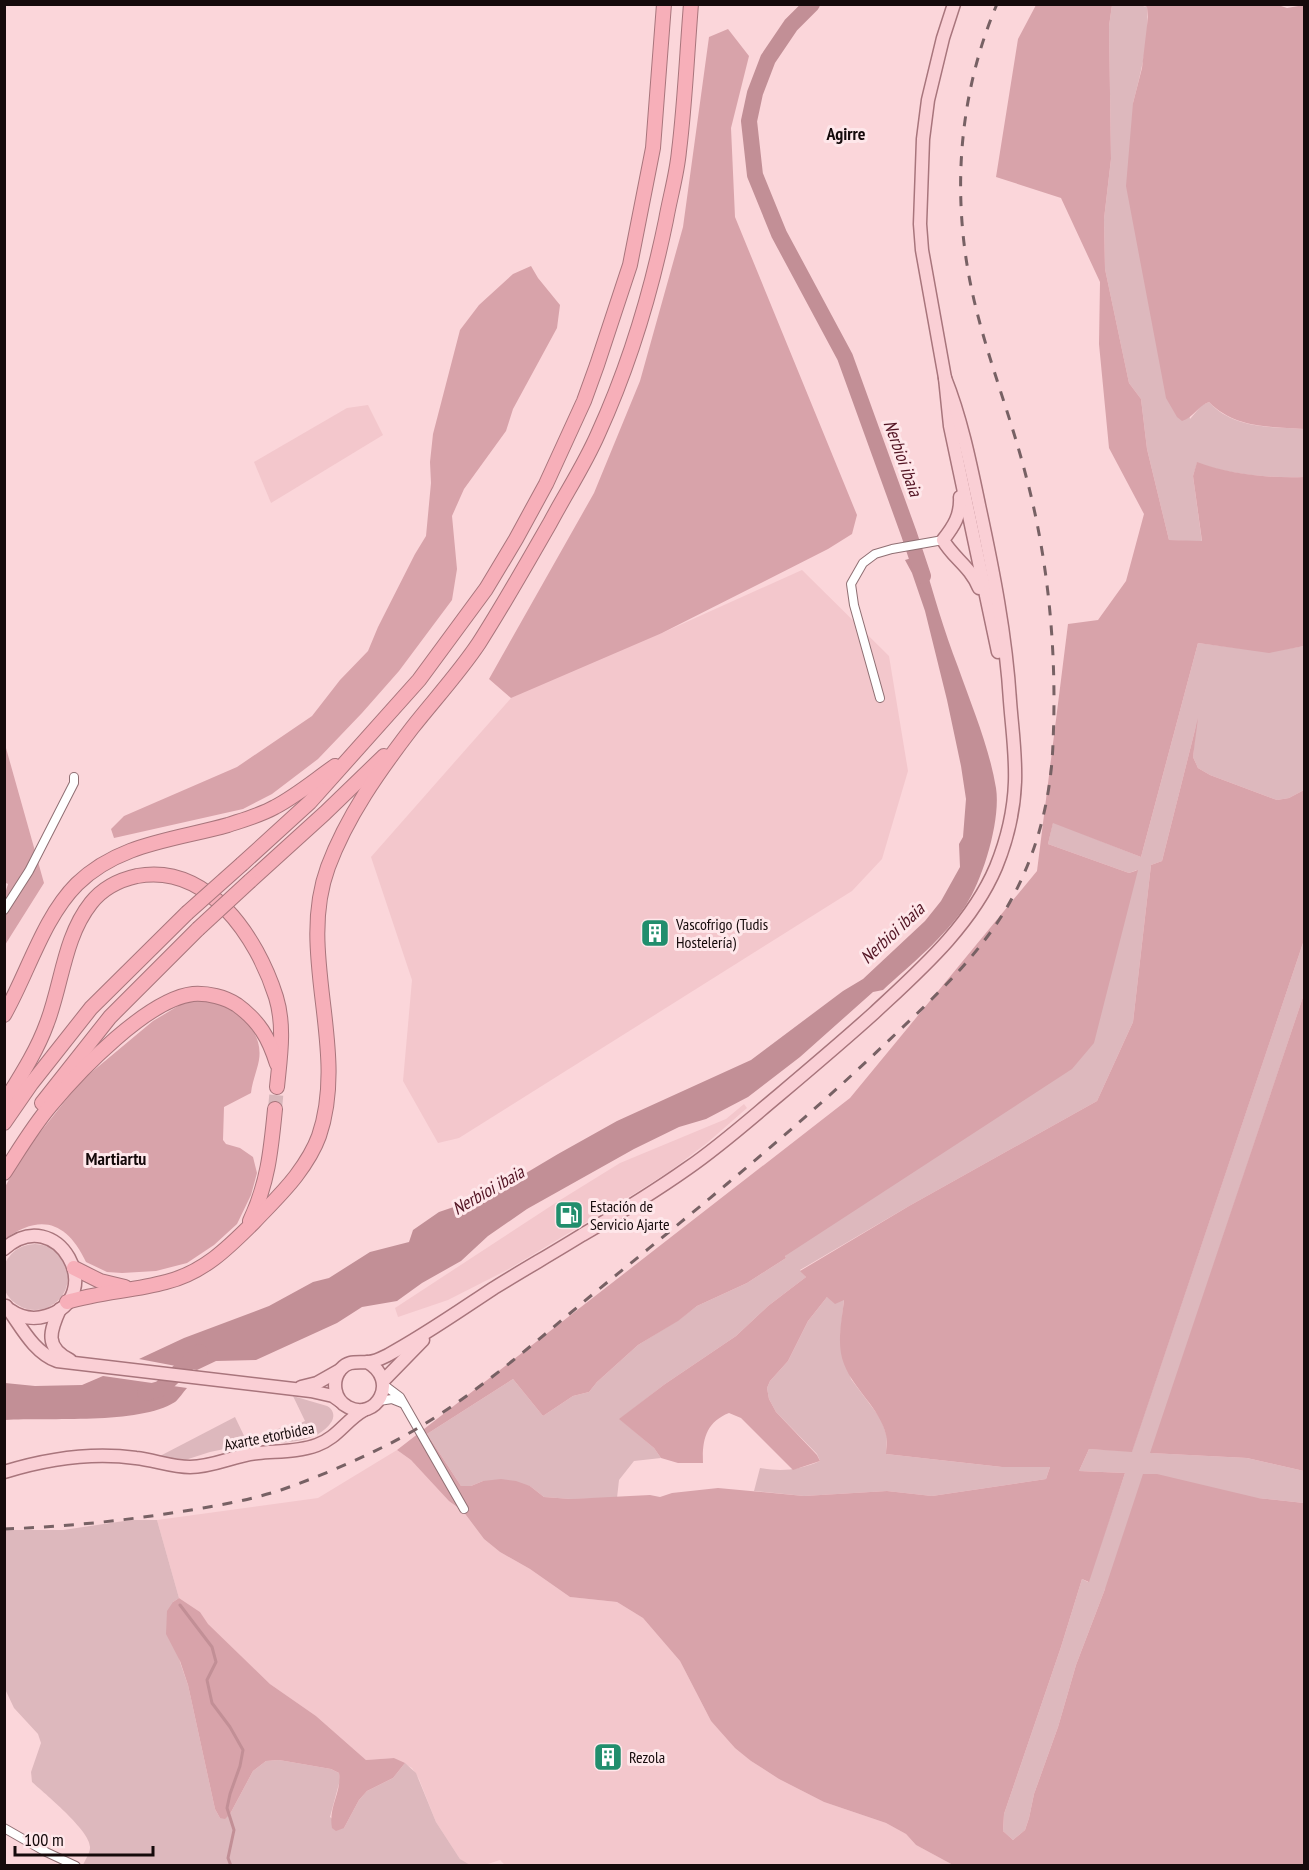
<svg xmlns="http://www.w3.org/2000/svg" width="1309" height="1870" font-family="'PT Sans Narrow',sans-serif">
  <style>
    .built { fill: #f3c7cc }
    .green { fill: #ddb8bd }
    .forest { fill: #d8a3aa }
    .water { fill: #c28f96 }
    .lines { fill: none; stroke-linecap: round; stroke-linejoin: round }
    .stream { stroke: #c28f96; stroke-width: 3 }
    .river { stroke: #c28f96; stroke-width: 16 }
    .highway-tunnel { stroke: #d8b7bb; stroke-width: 14; stroke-dasharray: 14 7; stroke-linecap: butt }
    .street-casing { stroke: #8f6f73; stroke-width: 10 }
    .primary-casing { stroke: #a8757c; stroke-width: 15 }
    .highway-casing { stroke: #a8757c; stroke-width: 16 }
    .street { stroke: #fff; stroke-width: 8 }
    .primary { stroke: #facfd5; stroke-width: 12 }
    .highway { stroke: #f7afb9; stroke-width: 14 }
    .rail { stroke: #776164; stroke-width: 3; stroke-dasharray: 10 10; stroke-linecap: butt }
    .highway-bridge-casing { stroke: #a8757c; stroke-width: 16; stroke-linecap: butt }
    .highway-bridge { stroke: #f7afb9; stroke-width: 14 }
    .labels { text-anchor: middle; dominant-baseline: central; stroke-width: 6; stroke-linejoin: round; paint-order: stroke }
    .poi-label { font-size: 16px; fill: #150a0b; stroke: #fee7ea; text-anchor: start }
    .street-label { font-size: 16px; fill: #150a0b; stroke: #fee7ea }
    .neighbourhood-label { font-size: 18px; font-weight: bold; fill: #150a0b; stroke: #fee7ea }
    .water-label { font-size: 18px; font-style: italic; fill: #521423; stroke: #fee7ea }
  </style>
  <rect width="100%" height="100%" fill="#fbd6da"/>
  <g class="built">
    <polygon points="368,405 383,435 271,503 254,462 347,408"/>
    <polygon points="802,570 889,656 908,771 882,859 852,891 459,1138 438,1143 403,1081 412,980 371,857 511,698 617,644 662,633"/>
    <polygon points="744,1104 747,1108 707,1143 670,1171 637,1192 507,1270 448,1300 398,1317 395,1308 557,1202 620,1163 726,1119"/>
    <polygon points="397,1450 411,1460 463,1511 484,1539 500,1552 530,1569 570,1597 617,1602 643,1618 680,1661 711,1721 751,1761 779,1779 824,1802 886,1823 906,1834 916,1845 953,1865 506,1866 500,1860 485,1865 470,1866 465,1863 460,1859 436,1822 419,1779 412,1768 394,1758 366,1760 316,1716 270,1684 207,1624 200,1612 179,1598 157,1520 318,1498"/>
  </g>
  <g class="green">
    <path d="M1112 5H1139L1147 7C1150 39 1141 72 1133 103L1190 419 1202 405 1209 402C1233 429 1272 427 1304 429V477C1268 478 1232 475 1197 463L1193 476 1202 542 1169 540 1147 449 1141 399 1129 383 1105 269 1104 219 1111 159 1109 26Z"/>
    <polygon points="1198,643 1269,652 1304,646 1304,790 1289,798 1277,800 1210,775 1198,768 1193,757 1196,726 1162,861 1151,865 1133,1022 1097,1101 909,1206 800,1270 806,1277 768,1306 736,1336 665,1384 620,1419 654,1448 661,1458 634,1461 619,1480 617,1498 571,1499 544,1497 530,1486 483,1481 471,1486 461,1486 427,1434 513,1379 543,1416 573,1396 589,1392 597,1382 638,1345 677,1321 697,1306 747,1283 786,1258 785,1256 1137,870 1129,873 1048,844 1053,822 1141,857"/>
    <polygon points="1304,940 1304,994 1151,1453 1247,1458 1304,1471 1304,1503 1258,1498 1105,1589 1076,1665 1058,1727 1034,1794 1029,1818 1025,1830 1013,1840 1003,1831 1004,1814 1061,1647 1082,1579 1088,1582 1125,1473 1079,1471 1089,1449 1132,1451"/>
    <circle cx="35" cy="1277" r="33"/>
    <path d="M827 1297 844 1299 840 1338 851 1379 881 1419 887 1437 886 1454 1002 1467H1050L1046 1479 932 1496 887 1491 804 1496 754 1491 760 1468C782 1472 799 1470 820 1461L817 1454 776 1412 769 1399 767 1388 770 1381 788 1361 808 1321Z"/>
    <path d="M293 1396 327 1406C333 1409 335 1415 332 1421 317 1445 282 1442 258 1444L257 1440 280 1428 282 1432 305 1421Z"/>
    <polygon points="235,1417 248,1444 210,1452 182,1461 160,1456"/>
    <path d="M131 1520H157L179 1598 173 1602 180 1662 188 1685 215 1809 220 1818 230 1814 253 1771 266 1761 279 1760 331 1769 339 1773 340 1780 330 1817 344 1828 359 1800 367 1791 393 1778 405 1763 416 1773 436 1822 460 1859 470 1865H83C85 1860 90 1853 90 1848 92 1832 44 1793 32 1782L31 1772 41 1743 38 1734 14 1708 5 1689V1530H63Z"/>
  </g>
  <g class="forest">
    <path d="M1036 5H1112L1109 26 1111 159 1104 219 1105 269 1129 383 1141 399 1147 449 1169 540 1202 541 1193 476 1197 462C1232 475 1268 478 1304 477V646L1269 653 1198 643 1141 857 1053 823 1048 844 1129 873 1138 870 1094 1043 1072 1069 785 1256 786 1258 747 1283 697 1306 678 1321 638 1345 597 1382 589 1392 573 1396 543 1416 513 1379 427 1434 461 1486H471L483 1481 501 1479 516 1481 530 1486 544 1497 571 1499 650 1495 660 1497 672 1493 718 1488 804 1496 887 1491 932 1496 1046 1479 1050 1467H1002L886 1454C886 1448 888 1441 886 1435 880 1408 854 1390 844 1364 836 1344 842 1320 844 1300L835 1304 827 1297 808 1321 788 1361 770 1381 767 1388 769 1399 776 1412 817 1455 820 1461 793 1470 741 1418 729 1413C706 1422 702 1440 703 1463H678L661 1458 654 1448 619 1419 665 1384 736 1336 768 1306 806 1277 800 1271 909 1206 1097 1101 1133 1022 1151 865 1162 861 1198 718 1193 757 1198 768 1210 775 1277 800 1289 798 1304 790V940L1132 1452 1089 1449 1079 1471 1125 1473 1089 1582 1082 1579 1061 1647 1004 1814 1003 1831 1013 1840 1025 1830 1029 1818 1034 1794 1058 1727 1076 1665 1105 1589 1143 1474H1157L1258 1498 1304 1503V1865H953L916 1845 906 1834 886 1823 824 1802 779 1779 751 1761 735 1748 711 1721 680 1661 643 1618 617 1602 570 1597 530 1569 500 1552 484 1539 463 1511 449 1501 411 1460 397 1450 850 1098 1037 871 1068 624 1098 620 1126 581 1144 514 1109 448 1099 344 1100 282 1061 198 996 177 1018 39Z"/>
    <path d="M1143 5 1275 4 1287 8 1304 5V429C1271 427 1234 428 1209 402 1198 406 1194 417 1182 421L1177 417 1166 398 1126 186 1133 103 1142 68 1148 17 1147 7Z"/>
    <polygon points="728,29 749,56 731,128 735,217 857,515 852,534 828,549 662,633 511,698 489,679 594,493 640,381 683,227 709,37"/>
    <polygon points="531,266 538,278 560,305 557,328 513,409 506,431 464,489 452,516 457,569 452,600 399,671 362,713 318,759 272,794 243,809 114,838 111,829 124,816 237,767 312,716 340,680 368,651 378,627 415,554 426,536 431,483 430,462 433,434 460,330 479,305 513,274"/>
    <polygon points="4,741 44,883 5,945 5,894 8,884 4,882"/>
    <polygon points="1304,994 1304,1471 1247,1458 1150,1453"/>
    <path d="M208 999C234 1009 264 1028 259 1060 257 1071 252 1082 251 1093L224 1107 223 1140 226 1144 240 1148 253 1157 257 1173 251 1195 237 1224 214 1245 187 1263 156 1271 122 1273 107 1272 86 1262C67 1222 41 1213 5 1239V1187L22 1155 81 1081 153 1021 183 1003Z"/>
    <path d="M179 1598 200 1612 208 1624 270 1684 316 1716 366 1760 394 1758 405 1763 393 1778 367 1791 359 1800 344 1828 336 1831 332 1828C328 1807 342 1792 339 1773L331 1769 279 1760 266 1761 253 1771 230 1814 225 1819 220 1818 215 1809 188 1685 180 1661 166 1634 167 1611 173 1602Z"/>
  </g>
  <g class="water">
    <path d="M922 555C933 592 944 631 958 667 972 707 989 746 996 788 1001 820 983 879 966 905 944 938 911 964 883 990L873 992 800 1057 748 1097 706 1119 679 1127 634 1149 527 1209 488 1236 461 1261 422 1283 397 1301 362 1307 337 1323 256 1360 216 1361 197 1370 139 1359 184 1338 269 1306 313 1282 329 1278 370 1252 409 1242 413 1230 439 1212 489 1195 558 1154 617 1121 751 1060 843 991 863 979 925 921 941 901 960 867 959 844 963 837 966 799 961 766 947 700 925 611 912 573 905 560Z"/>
    <path d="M103 1376 187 1388C183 1392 179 1399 175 1402 139 1425 48 1417 5 1420V1383L35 1386 82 1385Z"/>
  </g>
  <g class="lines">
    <polyline class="stream" points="180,1605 212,1647 216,1662 207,1680 212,1703 230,1727 243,1750 240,1766 230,1794 227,1808 234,1830 228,1858 231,1866"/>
    <g class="river">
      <polyline points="812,4 791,25 768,59 755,93 749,121 755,175 779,234 845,357 909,534 923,576"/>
      <polyline points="145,1393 160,1389 200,1352"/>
    </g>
    <polyline class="highway-tunnel" points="275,1109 277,1087"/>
    <g class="street-casing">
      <g id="street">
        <polyline points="880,698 854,605 851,584 863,563 875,554 892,549 943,540"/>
        <polyline points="4,910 29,871 74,783 74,777"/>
        <polyline points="384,1385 400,1397 464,1509"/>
        <polyline points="379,1401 392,1399 402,1403"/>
        <polyline points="4,1828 46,1852 76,1866"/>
      </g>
    </g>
    <g class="primary-casing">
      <g id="primary">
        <polyline points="954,4 943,38 928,100 923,139 920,224 922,250 945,378 950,426 998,652"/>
        <path d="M960 497C961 515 954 526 943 540 953 558 970 566 979 588"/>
        <path d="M4 1249C58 1201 109 1298 46 1316 33 1320 20 1317 10 1310"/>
        <path d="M6 1306C21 1326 33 1352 57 1361L311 1391 333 1396 340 1401"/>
        <path d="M60 1309C50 1331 44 1347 70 1360"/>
        <path d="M367 1362C400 1380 376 1422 348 1407 334 1400 331 1381 341 1369 349 1360 357 1363 368 1362 375 1362 382 1358 388 1355 425 1335 459 1311 494 1288 523 1270 553 1253 582 1235 618 1214 654 1192 688 1168 720 1146 749 1120 779 1095 811 1068 843 1041 874 1013 919 971 971 926 996 867 1007 840 1014 810 1015 782 1016 754 1012 728 1010 701 1006 635 993 570 979 505 970 462 961 418 945 378"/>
        <polyline points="383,1381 423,1340"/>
        <polyline points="301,1387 317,1383 340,1370"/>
        <path d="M4 1472C46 1459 93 1452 136 1458 154 1460 172 1467 190 1467 214 1467 235 1455 258 1453 277 1451 298 1452 317 1445 337 1438 346 1420 364 1410"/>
      </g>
    </g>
    <g class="highway-casing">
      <g id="highway">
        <polyline points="242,864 310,802 419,680 486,589 516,539 546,484 584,401 597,365 630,265 653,148 664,4"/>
        <polyline points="250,881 325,813 384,756"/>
        <path d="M4 1015C28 973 43 918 77 884 119 843 175 840 228 825 243 820 261 815 275 807 296 796 315 780 335 766"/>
        <path d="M4 1103C20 1077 37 1051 47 1023 62 984 64 937 91 903 102 889 119 880 137 876 208 863 257 937 276 997 285 1026 280 1057 277 1087"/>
        <polyline points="42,1103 110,1017 198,929"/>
        <polyline points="4,1123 31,1084 91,1008 187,913"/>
        <path d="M4 1173C19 1150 33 1126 51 1105 79 1071 148 999 193 994 208 993 225 997 237 1005 259 1021 269 1038 277 1064"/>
        <path d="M250 1221C268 1183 271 1150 275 1109"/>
        <polyline points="74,1268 100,1281 125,1287"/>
        <path d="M67 1302C99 1292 133 1291 166 1282 203 1273 228 1248 254 1222 268 1207 283 1193 296 1176 305 1164 314 1150 319 1136 349 1048 296 954 328 867 347 816 379 771 412 728 434 700 459 673 479 643 504 604 527 563 550 523 566 493 585 464 598 434 629 366 651 293 666 220 670 197 677 174 679 151 685 103 687 53 691 4"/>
      </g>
    </g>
    <use href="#street" class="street"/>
    <use href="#primary" class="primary"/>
    <use href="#highway" class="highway"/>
    <path class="rail" d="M4 1529C58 1527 112 1522 165 1514 204 1508 244 1502 281 1490 315 1478 349 1464 381 1448 466 1407 542 1335 615 1276 707 1201 799 1126 885 1044 926 1005 970 965 1001 917 1034 865 1051 804 1053 743 1057 655 1049 562 1026 476 1011 417 988 360 974 300 951 202 957 98 997 4"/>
    <g class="highway-bridge-casing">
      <g id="highway-bridge">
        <polyline points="187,913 242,864"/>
        <polyline points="198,929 250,881"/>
      </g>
    </g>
    <use href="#highway-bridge" class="highway-bridge"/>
  </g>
  <defs>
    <g id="building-square" transform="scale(1.5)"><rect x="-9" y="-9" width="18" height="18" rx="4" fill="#218e6d" stroke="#fee7ea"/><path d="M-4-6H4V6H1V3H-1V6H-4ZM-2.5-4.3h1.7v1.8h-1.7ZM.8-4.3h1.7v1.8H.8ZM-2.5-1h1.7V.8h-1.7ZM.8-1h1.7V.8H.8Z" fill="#fff"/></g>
    <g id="fuel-square" transform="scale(1.5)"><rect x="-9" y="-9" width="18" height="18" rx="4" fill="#218e6d" stroke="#fee7ea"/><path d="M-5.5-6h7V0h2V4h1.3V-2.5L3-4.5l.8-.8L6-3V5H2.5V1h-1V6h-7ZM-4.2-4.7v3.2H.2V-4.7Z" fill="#fff"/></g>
  </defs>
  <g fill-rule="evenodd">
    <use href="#building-square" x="655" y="933"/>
    <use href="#fuel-square" x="569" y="1215"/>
    <use href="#building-square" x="608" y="1757"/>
  </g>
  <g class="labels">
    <g class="poi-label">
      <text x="676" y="924">Vascofrigo (Tudis<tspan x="676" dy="18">Hostelería)</tspan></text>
      <text x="590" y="1206">Estación de<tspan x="590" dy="18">Servicio Ajarte</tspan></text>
      <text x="629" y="1757">Rezola</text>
    </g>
    <g class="street-label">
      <text transform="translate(269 1436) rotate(-11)">Axarte etorbidea</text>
    </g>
    <g class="neighbourhood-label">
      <text x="846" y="133">Agirre</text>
      <text x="116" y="1158">Martiartu</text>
    </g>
    <g class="water-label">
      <text transform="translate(903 458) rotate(70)">Nerbioi ibaia</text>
      <text transform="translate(892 933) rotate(-43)">Nerbioi ibaia</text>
      <text transform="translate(488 1190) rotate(-30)">Nerbioi ibaia</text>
    </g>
  </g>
  <rect width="1309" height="1870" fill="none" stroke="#150a0b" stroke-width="12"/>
  <path d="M15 1846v9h138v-9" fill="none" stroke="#150a0b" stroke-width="3"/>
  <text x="24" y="1846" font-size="18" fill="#150a0b" stroke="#fee7ea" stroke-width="4.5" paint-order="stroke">100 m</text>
</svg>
